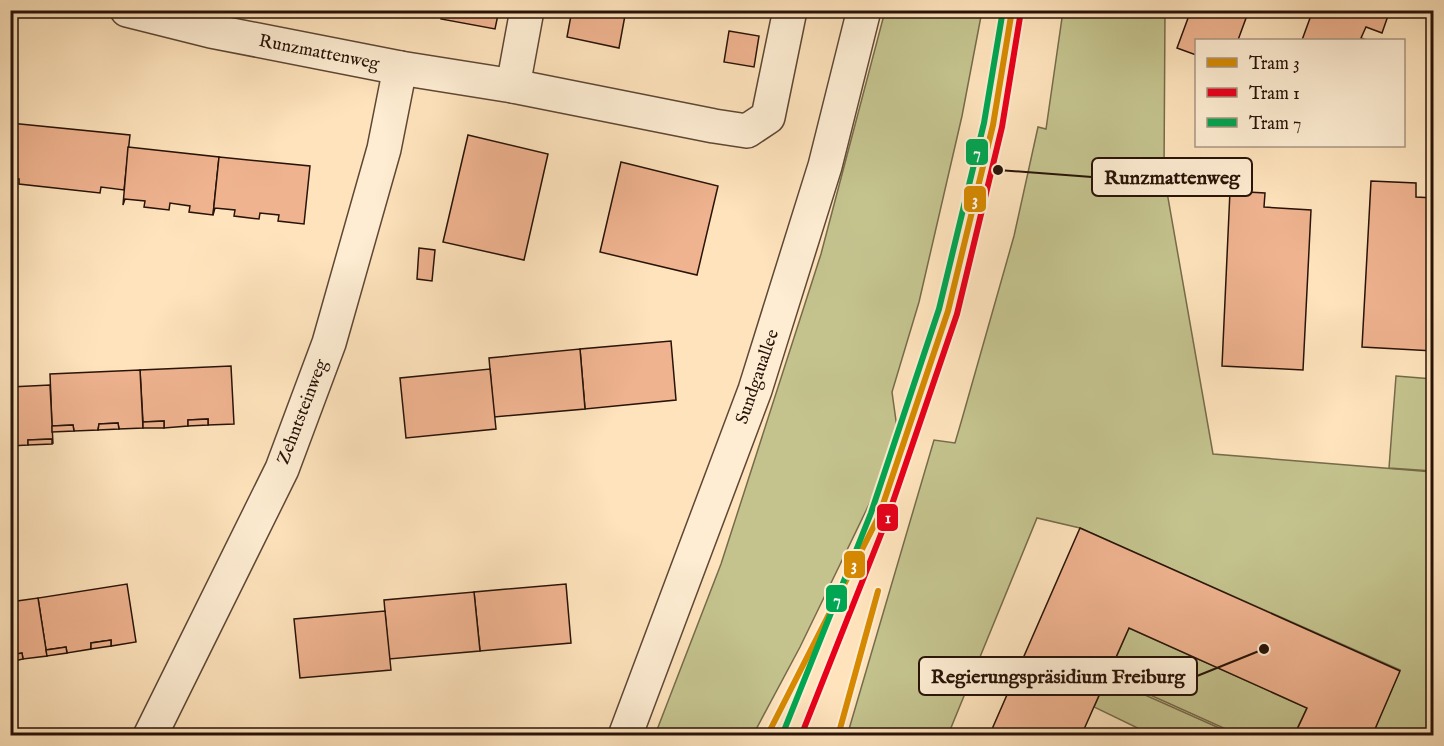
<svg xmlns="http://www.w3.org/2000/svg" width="1444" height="746" font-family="'IM FELL English',serif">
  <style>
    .green { fill: #c4c38e; stroke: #766b4b; stroke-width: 1.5 }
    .building { fill: #efb38f; stroke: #281308; stroke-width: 1.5 }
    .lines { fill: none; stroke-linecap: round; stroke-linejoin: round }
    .minor-casing { stroke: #5e4735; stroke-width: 36 }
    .tertiary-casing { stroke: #5e4735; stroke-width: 36 }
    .minor { stroke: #feedd3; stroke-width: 33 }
    .tertiary { stroke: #feedd3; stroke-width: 33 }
    .tram-1-casing { stroke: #feedd3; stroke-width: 10 }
    .tram-2-casing { stroke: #feedd3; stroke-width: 10 }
    .tram-3-casing { stroke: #feedd3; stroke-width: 10 }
    .tram-1 { stroke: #d68901; stroke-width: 6 }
    .tram-2 { stroke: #e8001b; stroke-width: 6 }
    .tram-3 { stroke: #00a651; stroke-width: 6 }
    .labels { text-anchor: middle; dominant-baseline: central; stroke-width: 4.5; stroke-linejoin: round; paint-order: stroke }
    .street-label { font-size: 18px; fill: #281308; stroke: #feedd3 }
    .leader { fill: none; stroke: #281308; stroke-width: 2 }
    .callout-dot { fill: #281308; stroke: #feedd3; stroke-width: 2 }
    .callout { fill: #feedd3; stroke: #281308; stroke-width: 2 }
    .callout-label { font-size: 20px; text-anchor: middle; font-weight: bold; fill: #281308 }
    .line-badge { stroke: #feedd3; stroke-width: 2 }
    .badge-label { font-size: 16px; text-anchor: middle; font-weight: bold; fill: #fff }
  </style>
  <rect width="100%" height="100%" fill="#fee3bc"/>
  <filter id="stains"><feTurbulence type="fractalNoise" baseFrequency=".00333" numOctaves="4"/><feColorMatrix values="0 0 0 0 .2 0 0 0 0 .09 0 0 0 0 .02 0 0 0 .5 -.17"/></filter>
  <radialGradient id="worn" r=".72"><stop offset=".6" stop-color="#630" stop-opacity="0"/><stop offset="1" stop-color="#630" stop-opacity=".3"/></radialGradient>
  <g class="green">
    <polygon points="885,11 982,11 962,116 919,302 892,392 897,428 878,486 800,647 753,735 655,735 721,564 821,254"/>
    <polygon points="1063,11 1165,11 1164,175 1213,454 1433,472 1433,735 1372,735 1400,670 1080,528 1037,518 948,735 847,736 934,440 955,443 962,419 1014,236 1038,127 1046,129"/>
    <polygon points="1396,376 1433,379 1433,471 1389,468"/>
    <polygon points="1129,628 1307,708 1294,735 1239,735 1108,676"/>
    <polygon points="1107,678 1235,735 1152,735 1094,707"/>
  </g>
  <g class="building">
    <polygon points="419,10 443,10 442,17 419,13"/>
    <polygon points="443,10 499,10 495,29 441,19"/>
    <polygon points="572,10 626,10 619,48 567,37"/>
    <polygon points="1191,10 1249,10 1238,40 1196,40 1196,55 1177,48"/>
    <polygon points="1313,10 1390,10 1382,33 1366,27 1361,38 1367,40 1302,40"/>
    <polygon points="729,31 759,36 754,67 724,62"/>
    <polygon points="10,123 130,135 124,190 101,187 100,193 19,184 19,179 10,178"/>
    <polygon points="468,135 548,154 524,260 443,242"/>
    <polygon points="128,147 219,157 213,215 189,212 190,206 170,203 169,210 144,207 145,201 125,199 123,205"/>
    <polygon points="219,157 310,166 304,224 278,221 279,215 260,213 259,219 234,216 235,210 215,208 213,215"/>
    <polygon points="621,162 718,186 697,275 600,252"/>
    <polygon points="1371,181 1416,183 1416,197 1434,198 1434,351 1362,347"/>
    <polygon points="1230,191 1265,193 1264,207 1311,210 1303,370 1222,366"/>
    <polygon points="419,248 435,250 432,281 417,279"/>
    <polygon points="671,341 676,400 585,409 580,349"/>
    <polygon points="580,349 585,409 494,417 489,358"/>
    <polygon points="231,366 234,424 208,425 208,419 188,420 188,426 164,428 164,421 143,422 140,370"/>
    <polygon points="490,369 496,429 406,438 400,378"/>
    <polygon points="140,370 143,428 119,429 118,423 99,424 98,430 74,431 73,425 52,426 50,374"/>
    <polygon points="50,385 53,444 52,439 28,440 28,445 10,446 10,387"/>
    <polygon points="208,419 208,425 188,426 188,420"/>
    <polygon points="164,421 164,428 143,428 143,422"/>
    <polygon points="118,423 119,429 98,430 99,424"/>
    <polygon points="73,425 74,431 52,432 52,426"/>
    <polygon points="52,439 52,444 28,445 28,440"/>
    <polygon points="1080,528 1400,671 1372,736 1294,736 1307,708 1129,628 1081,736 989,736"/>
    <polygon points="127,584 136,642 111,646 111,640 91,643 91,649 67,653 66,647 46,650 38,598"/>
    <polygon points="566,584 571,643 480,651 474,592"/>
    <polygon points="474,592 480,651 389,659 384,600"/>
    <polygon points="38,598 47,656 23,659 22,653 10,655 10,602"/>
    <polygon points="385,611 391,670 300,678 294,619"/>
    <polygon points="111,640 111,646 91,649 91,643"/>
    <polygon points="66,647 67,653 47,656 46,650"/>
    <polygon points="22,653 23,659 10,662 10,655"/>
  </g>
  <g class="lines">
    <g class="minor-casing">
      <g id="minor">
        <polyline points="127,10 211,31 400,68 513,86 714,126 747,131 768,117 790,10"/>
        <polyline points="513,86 527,10"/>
        <polyline points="150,736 282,469 329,343 384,149 400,68"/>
      </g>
    </g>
    <g class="tertiary-casing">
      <polyline id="tertiary" points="625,736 755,390 825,166 864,10"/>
    </g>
    <use href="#minor" class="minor"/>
    <use href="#tertiary" class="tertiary"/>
    <g class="tram-1-casing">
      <g id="tram-1">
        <polyline points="767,736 879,516 948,311 993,125 1012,10"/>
        <polyline points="838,736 878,591"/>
      </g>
    </g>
    <g class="tram-2-casing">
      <polyline id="tram-2" points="801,736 887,519 957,314 1002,127 1021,11"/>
    </g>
    <g class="tram-3-casing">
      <polyline id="tram-3" points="783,733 871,513 939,309 984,123 1003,10"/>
    </g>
    <use href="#tram-1" class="tram-1"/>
    <use href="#tram-2" class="tram-2"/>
    <use href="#tram-3" class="tram-3"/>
  </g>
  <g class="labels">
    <g class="street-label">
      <text transform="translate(319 53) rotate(11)">Runzmattenweg</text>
      <text transform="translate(758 377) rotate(-71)">Sundgauallee</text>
      <text transform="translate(303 412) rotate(-69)">Zehntsteinweg</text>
    </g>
  </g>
  <path class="leader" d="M998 170L1092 177M1264 649L1197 676"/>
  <g class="callout-dot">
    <circle cx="998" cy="170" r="6"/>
    <circle cx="1264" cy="649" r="6"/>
  </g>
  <g class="callout">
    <rect x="1092" y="158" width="160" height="38" rx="6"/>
    <rect x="919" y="657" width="278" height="38" rx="6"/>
  </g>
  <g class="callout-label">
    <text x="1172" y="184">Runzmattenweg</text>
    <text x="1058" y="683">Regierungspräsidium Freiburg</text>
  </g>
  <g class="line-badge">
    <rect x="965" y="138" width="24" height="28" rx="6" fill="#00a651"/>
    <rect x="963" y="185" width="24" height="28" rx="6" fill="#d68901"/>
    <rect x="876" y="503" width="23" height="29" rx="6" fill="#e8001b"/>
    <rect x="843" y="550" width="23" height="29" rx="6" fill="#d68901"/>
    <rect x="825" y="584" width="23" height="29" rx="6" fill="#00a651"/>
  </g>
  <g class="badge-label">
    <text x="977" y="158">7</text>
    <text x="975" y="205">3</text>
    <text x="888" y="523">1</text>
    <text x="854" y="570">3</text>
    <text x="837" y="605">7</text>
  </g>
  <rect width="1444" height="746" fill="none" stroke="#fee3bc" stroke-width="36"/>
  <rect x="12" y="12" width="1420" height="722" fill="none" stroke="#281308" stroke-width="3"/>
  <rect x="18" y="18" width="1408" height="710" fill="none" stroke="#281308" stroke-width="1.5"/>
  <rect x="1195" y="39" width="210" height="108" fill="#feedd3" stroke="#a89682" stroke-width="1.5"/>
  <rect x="1207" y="58" width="30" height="9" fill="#d68901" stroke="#a89682" stroke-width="1.5"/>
  <text x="1249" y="69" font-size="18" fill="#281308">Tram 3</text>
  <rect x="1207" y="88" width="30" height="9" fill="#e8001b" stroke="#a89682" stroke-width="1.5"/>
  <text x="1249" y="99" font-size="18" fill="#281308">Tram 1</text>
  <rect x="1207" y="118" width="30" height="9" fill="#00a651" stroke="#a89682" stroke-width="1.5"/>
  <text x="1249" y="129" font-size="18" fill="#281308">Tram 7</text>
  <rect width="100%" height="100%" filter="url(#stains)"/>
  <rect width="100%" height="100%" fill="url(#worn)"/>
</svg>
